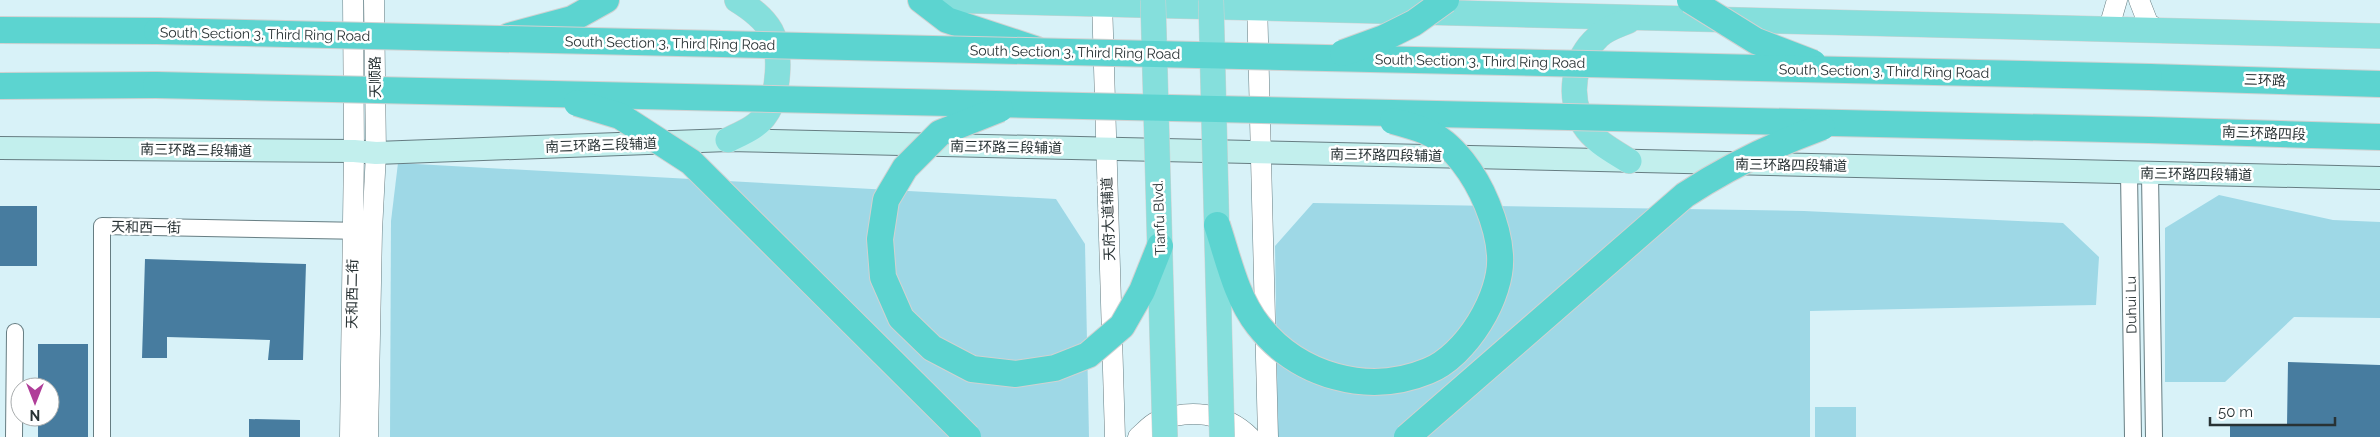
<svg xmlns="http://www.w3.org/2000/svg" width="2380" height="437" font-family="Raleway,'Noto Sans SC',sans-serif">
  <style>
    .green { fill: #9ed8e6 }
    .building { fill: #477c9f }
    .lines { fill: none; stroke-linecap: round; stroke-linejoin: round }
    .minor-casing { stroke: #667d82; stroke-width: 18 }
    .tertiary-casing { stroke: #667d82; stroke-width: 21 }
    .secondary-casing { stroke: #667d82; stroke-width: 24 }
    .primary-casing { stroke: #d0d2d2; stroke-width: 26 }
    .trunk-casing { stroke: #d0d2d2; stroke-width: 28 }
    .minor { stroke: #fff; stroke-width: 16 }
    .tertiary { stroke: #fff; stroke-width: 20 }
    .secondary { stroke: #c2efed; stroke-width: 22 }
    .primary { stroke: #85dfdc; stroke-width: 25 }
    .trunk { stroke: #5cd4d0; stroke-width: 26 }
    .primary-bridge-casing { stroke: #d0d2d2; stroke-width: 26; stroke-linecap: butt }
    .trunk-bridge-casing { stroke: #d0d2d2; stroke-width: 28; stroke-linecap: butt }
    .primary-bridge { stroke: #85dfdc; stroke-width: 25 }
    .trunk-bridge { stroke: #5cd4d0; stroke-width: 26 }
    .labels { text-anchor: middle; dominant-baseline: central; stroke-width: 5; stroke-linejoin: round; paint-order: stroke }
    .street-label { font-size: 14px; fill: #283234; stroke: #fff }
  </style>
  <rect width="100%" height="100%" fill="#d8f2f8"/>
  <g class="green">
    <polygon points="398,163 1056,199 1085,244 1089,437 390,437 391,221"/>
    <polygon points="2219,195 2333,220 2380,222 2380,318 2294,317 2225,382 2165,382 2165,228"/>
    <polygon points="1313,203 1804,211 2063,223 2099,257 2096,305 1810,311 1810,437 1278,437 1275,246"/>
    <rect x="1815" y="407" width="41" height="30"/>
  </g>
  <g class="building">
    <rect x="0" y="206" width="37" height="60"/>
    <polygon points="145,259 306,264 303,360 268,360 270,340 167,337 167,358 142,358"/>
    <polygon points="38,344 88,344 88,437 38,437 38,417 50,417 50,387 38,387"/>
    <polygon points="2288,362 2380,365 2380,437 2230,437 2230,424 2287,425"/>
    <polygon points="249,419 300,420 300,437 249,437"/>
  </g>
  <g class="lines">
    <g class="minor-casing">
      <g id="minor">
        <polyline points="2129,173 2133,437"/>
        <polyline points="2150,174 2154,437"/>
        <polyline points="14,437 15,332"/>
        <polyline points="102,437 102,226 366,231"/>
      </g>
    </g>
    <g class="tertiary-casing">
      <g id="tertiary">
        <polyline points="1102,0 1115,437"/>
        <polyline points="1257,0 1268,437"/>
        <polyline points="2139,0 2148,23 2161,32"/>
        <polyline points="2108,31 2117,0"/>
        <polyline points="350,437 354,151 353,0"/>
        <polyline points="368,437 372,231 376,153 374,0"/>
        <path d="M1138 437C1144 432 1150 425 1156 422 1188 408 1225 412 1250 437"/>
      </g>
    </g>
    <g class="secondary-casing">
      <polyline id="secondary" points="0,148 354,151 376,153 728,140 2380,178"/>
    </g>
    <g class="primary-casing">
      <g id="primary">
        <polyline points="938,0 2380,36"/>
        <path d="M1628 21C1619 25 1605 29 1598 37 1573 59 1567 96 1584 125 1594 141 1613 151 1629 161"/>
        <path d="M728 140C742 133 758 127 766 114 779 95 782 51 771 31 763 17 750 8 737 0"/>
      </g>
    </g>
    <g class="trunk-casing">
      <g id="trunk">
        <polyline points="921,0 947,20 1035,49"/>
        <polyline points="0,30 157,31"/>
        <polyline points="509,36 572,19 606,0"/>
        <polyline points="2149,77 2380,84"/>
        <polyline points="0,86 156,85"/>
        <polyline points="2149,130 2380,137"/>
      </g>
    </g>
    <use href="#minor" class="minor"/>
    <use href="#tertiary" class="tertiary"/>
    <use href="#secondary" class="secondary"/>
    <use href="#primary" class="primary"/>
    <use href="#trunk" class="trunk"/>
    <g class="primary-bridge-casing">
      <g id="primary-bridge">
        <polyline points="1153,0 1165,437"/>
        <polyline points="1211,0 1222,437"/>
      </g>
    </g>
    <g class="trunk-bridge-casing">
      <g id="trunk-bridge">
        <polyline points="1690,0 1756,41 1813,63"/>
        <polyline points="157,31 2149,77"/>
        <polyline points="1343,53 1384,38 1414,23 1446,0"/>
        <polyline points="156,85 2149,130"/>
        <polyline points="577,103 620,116 691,162 968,437"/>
        <polyline points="1000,109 940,133 905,168 886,200 880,239 883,277 901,318 932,348 972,369 1016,374 1055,368 1088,355 1122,326 1142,291 1160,246"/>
        <path d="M1217 225C1228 258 1236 297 1258 325 1298 376 1368 396 1428 371 1466 356 1503 296 1500 255 1499 237 1494 221 1487 204 1476 177 1454 143 1425 131 1415 127 1404 124 1393 121"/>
        <path d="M1407 437 1685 195C1729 166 1773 145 1822 127"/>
      </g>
    </g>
    <use href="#primary-bridge" class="primary-bridge"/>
    <use href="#trunk-bridge" class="trunk-bridge"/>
  </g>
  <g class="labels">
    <g class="street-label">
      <text transform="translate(265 34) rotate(1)">South Section 3, Third Ring Road</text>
      <text transform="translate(670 43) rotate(1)">South Section 3, Third Ring Road</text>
      <text transform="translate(1075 52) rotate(1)">South Section 3, Third Ring Road</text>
      <text transform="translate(1480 61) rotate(1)">South Section 3, Third Ring Road</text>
      <text transform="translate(1884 71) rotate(1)">South Section 3, Third Ring Road</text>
      <text transform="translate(375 77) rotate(-91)">天顺路</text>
      <text transform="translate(2265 80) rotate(2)">三环路</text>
      <text transform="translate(2264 133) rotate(2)">南三环路四段</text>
      <text transform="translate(601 145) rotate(-2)">南三环路三段辅道</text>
      <text transform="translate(1006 147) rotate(1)">南三环路三段辅道</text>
      <text transform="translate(196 150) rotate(1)">南三环路三段辅道</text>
      <text transform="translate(1386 155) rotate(1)">南三环路四段辅道</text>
      <text transform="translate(1791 165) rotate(1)">南三环路四段辅道</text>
      <text transform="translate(2196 174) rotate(1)">南三环路四段辅道</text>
      <text transform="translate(1159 218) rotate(-92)">Tianfu Blvd.</text>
      <text transform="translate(1108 219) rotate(-92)">天府大道辅道</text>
      <text transform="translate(146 227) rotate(1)">天和西一街</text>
      <text transform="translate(352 294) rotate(-89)">天和西二街</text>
      <text transform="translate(2131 305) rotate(-91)">Duhui Lu</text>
    </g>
  </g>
  <g transform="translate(35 402) rotate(180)"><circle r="24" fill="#ffffff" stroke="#a9adae"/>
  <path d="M0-4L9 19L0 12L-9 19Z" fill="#b03e99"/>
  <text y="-8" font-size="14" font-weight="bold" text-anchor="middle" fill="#283234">N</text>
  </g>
  <path d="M2210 417v8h125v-8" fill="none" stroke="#283234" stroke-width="2.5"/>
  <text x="2218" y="417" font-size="15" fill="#283234" stroke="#ffffff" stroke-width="4" paint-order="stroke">50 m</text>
</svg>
